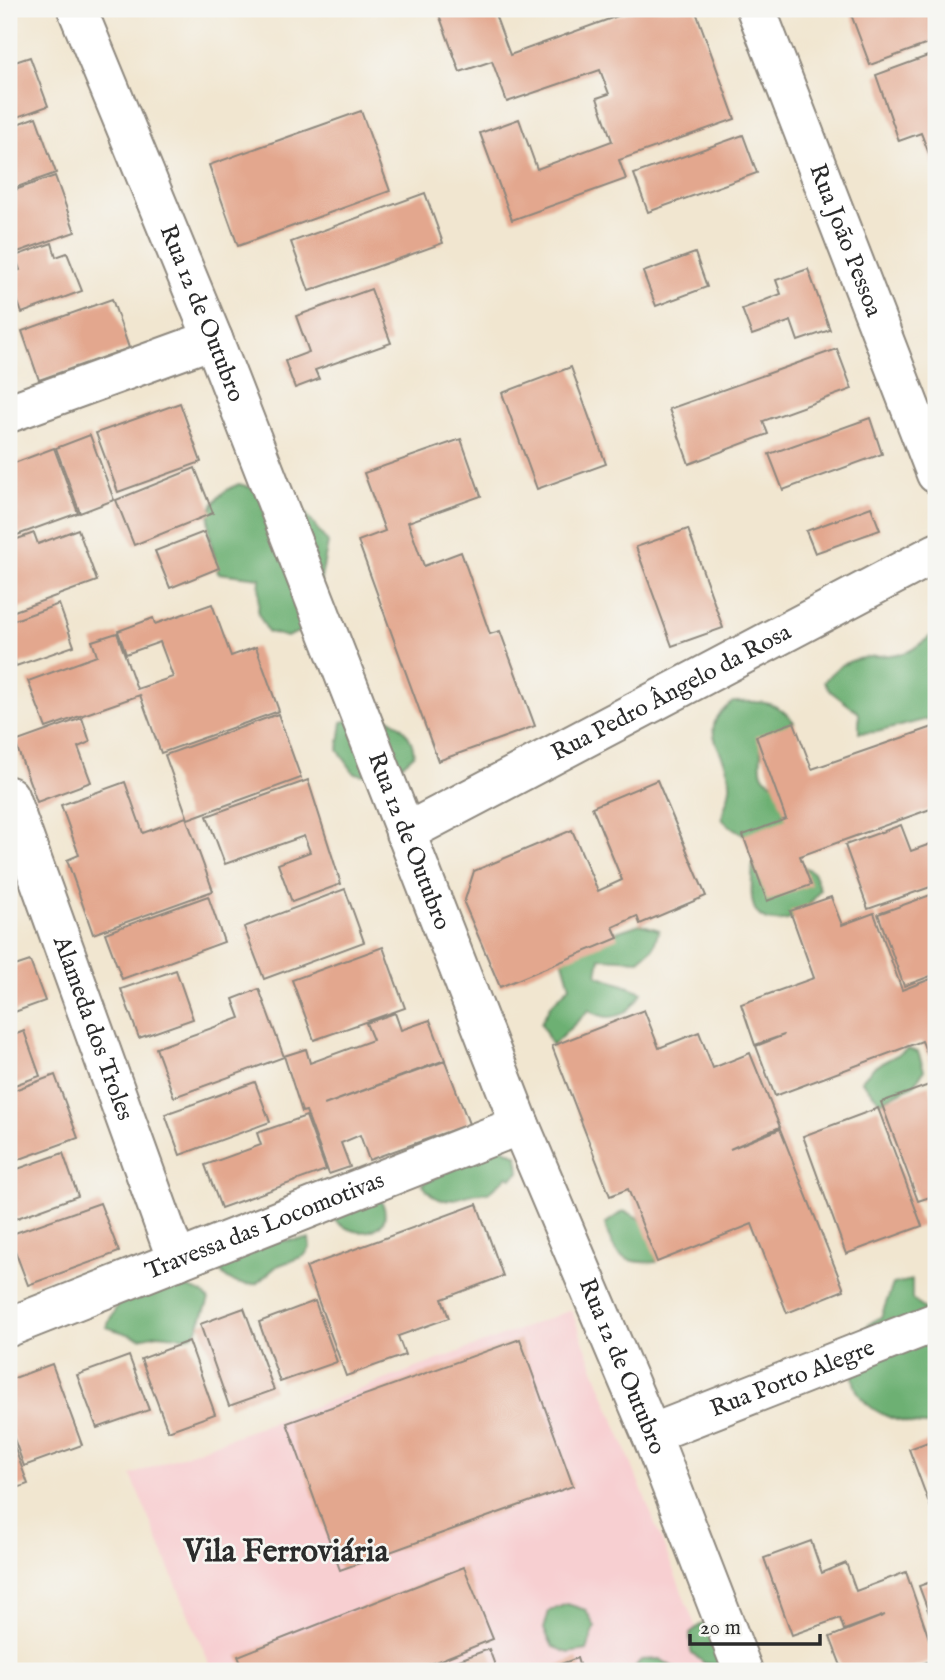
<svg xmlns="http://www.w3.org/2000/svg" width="945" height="1680" font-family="'IM FELL English',serif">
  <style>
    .built { fill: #f7cfd1 }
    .forest { fill: #6db073; stroke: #4c6e4f; stroke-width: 2 }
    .building { fill: #e3a78e }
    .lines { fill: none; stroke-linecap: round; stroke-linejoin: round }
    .street-casing { stroke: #8e887e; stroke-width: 42 }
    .secondary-casing { stroke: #8e887e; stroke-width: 42 }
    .street { stroke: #fff; stroke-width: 38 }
    .secondary { stroke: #fff; stroke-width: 38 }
    .labels { text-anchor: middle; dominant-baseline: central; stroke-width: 5; stroke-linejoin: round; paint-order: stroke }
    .street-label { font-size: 24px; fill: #2b2b2b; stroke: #f6f6f2 }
    .district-label { font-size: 32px; font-weight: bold; fill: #2b2b2b; stroke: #f6f6f2 }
  </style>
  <rect width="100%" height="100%" fill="#f6f6f2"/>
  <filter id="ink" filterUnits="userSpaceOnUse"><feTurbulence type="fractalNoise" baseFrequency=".0143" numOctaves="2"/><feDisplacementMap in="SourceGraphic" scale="14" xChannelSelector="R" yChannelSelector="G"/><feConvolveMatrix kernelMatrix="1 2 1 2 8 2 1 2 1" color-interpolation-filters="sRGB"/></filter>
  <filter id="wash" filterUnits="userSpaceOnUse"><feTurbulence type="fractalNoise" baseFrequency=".00686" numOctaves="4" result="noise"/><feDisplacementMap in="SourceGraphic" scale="28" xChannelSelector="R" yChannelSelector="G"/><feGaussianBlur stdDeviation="1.57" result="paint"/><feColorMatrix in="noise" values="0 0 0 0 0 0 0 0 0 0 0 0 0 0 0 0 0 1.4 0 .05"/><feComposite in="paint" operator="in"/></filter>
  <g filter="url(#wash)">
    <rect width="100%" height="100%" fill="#f1e6d0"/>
    <polygon class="built" points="571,1310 713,1671 212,1671 131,1475"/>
    <g class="forest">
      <path d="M239 484 296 501 328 543 320 583 324 621 287 637 268 632 258 613 260 578 218 573C210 535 195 502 239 484Z"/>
      <path d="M936 632V717L877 732 859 733V713L829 690 824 682C845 652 873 659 904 653 916 650 926 639 936 632Z"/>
      <path d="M733 702C760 701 777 700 794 722L793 732 761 745C762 762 755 778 775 783L786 800 797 863 813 872 820 889C813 902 799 919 783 921 733 926 760 868 751 844 746 832 730 829 722 819 723 806 732 794 730 781 726 747 693 730 733 702Z"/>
      <path d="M378 713C397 721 413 733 414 755 398 771 375 779 354 773L338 750 342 722Z"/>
      <path d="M640 924 659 930 653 948 639 960 600 958 597 975 642 992C630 1014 612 1025 589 1010L552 1046 541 1023 550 1006 570 986 560 951Z"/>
      <polygon points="908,1049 918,1052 924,1070 914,1085 881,1102 861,1081 874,1067"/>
      <path d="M500 1147 517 1155 519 1172 512 1178 508 1176 488 1193C461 1190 444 1216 422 1184Z"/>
      <path d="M375 1193C405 1226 360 1247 333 1218Z"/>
      <path d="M623 1211C653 1221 652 1233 657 1262 622 1264 614 1257 605 1224Z"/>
      <path d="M265 1233 281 1241 309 1239 310 1248 304 1256 277 1266 256 1284C237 1286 221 1281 217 1261Z"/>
      <path d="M912 1280V1299L927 1311 936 1307V1425C906 1427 857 1413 853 1377 852 1370 854 1362 855 1355 857 1334 863 1326 881 1317L893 1284Z"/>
      <polygon points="168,1281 203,1293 209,1300 196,1332 187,1337 158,1334 140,1338 106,1327 123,1294 154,1292"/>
      <polygon points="567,1604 586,1610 595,1627 587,1650 569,1653 553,1647 544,1629 549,1611"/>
      <polygon points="704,1622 741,1671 721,1671 722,1666 704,1663 691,1652 690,1633"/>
      <polygon points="660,1659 679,1671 633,1671 641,1660"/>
    </g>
    <g id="blocks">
      <g class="building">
        <polygon points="437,9 493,9 510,55 637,9 695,9 735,119 619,160 626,179 512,220 480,133 519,119 537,169 612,141 597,98 609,94 600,70 507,102 492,61 460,72"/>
        <polygon points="849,9 936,9 936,41 870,65"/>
        <polygon points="9,31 15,47 9,49"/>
        <polygon points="936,53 936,172 921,133 899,141 876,75"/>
        <polygon points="30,57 48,106 9,120 9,64"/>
        <polygon points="361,111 390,191 238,246 209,165"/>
        <polygon points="36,117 56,173 9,190 9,127"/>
        <polygon points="743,135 757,173 648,212 634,174"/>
        <polygon points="55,176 75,232 9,255 9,192"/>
        <polygon points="425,193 443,243 309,291 291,242"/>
        <polygon points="936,220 936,240 930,223"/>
        <polygon points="52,243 56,257 67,253 82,291 22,313 9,278 9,274 20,270 15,256"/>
        <polygon points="695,253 707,287 656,306 643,272"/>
        <polygon points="808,269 830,330 798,341 791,321 752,335 742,309 781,294 776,280"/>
        <polygon points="371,289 391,343 315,370 319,379 295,388 285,361 309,352 296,316"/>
        <polygon points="112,299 129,348 39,380 22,331"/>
        <polygon points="837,349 852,389 763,421 768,434 689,464 669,409"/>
        <polygon points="571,367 606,464 537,489 502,393"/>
        <polygon points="180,403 201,462 118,492 96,433"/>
        <polygon points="870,418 882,454 783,490 769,454"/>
        <polygon points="90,435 114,500 80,513 56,448"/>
        <polygon points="461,439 481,496 408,522 424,566 461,552 490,634 500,631 535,726 438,761 358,541 385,531 364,473"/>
        <polygon points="54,448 78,513 9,538 11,477 9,465"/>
        <polygon points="195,468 213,513 134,545 116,500"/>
        <polygon points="871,507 880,530 815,553 806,531"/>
        <polygon points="78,529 97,581 9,613 9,542 34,533 38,544"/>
        <polygon points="688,529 723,628 672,646 636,547"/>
        <polygon points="204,532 219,568 170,588 155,551"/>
        <polygon points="59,604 74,646 16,666 9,645 9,622"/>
        <polygon points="212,604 231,656 256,647 279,711 161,753 140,695 46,728 28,681 97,656 92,641 117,633 137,689 173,677 160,642 126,654 118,631 153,618 155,624"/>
        <polygon points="278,714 301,778 188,819 165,755"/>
        <polygon points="82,718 90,742 78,747 91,782 37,802 15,742"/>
        <polygon points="794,722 812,769 936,726 936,807 800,856 811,885 767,901 743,835 786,819 756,736"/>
        <polygon points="308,780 341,884 292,902 278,864 310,852 304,836 225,864 207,816"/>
        <polygon points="657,780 706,896 640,924 637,916 613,927 618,938 500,987 464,903 474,871 572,830 598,891 622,880 592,807"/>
        <polygon points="125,782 143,833 186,817 213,891 93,934 67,860 79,855 61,805"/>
        <polygon points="901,825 911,851 936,842 936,885 868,909 845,845"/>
        <polygon points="345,889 364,942 264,979 244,927"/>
        <polygon points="936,893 936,974 904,986 878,914"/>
        <polygon points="208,896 224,942 122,979 105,933"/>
        <polygon points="831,897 842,925 874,913 902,990 936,977 936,1052 928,1056 922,1041 775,1096 756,1046 784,1035 755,1045 741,1004 814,978 790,911"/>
        <polygon points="383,947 405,1008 314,1040 292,980"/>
        <polygon points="30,961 45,1001 9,1014 9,968"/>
        <polygon points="176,970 193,1019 139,1038 121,989"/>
        <polygon points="259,989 284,1057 174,1097 156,1048 240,1018 233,999"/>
        <polygon points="644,1010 659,1048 699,1032 713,1068 750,1053 780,1127 730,1149 780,1129 844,1290 787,1313 752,1224 657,1262 628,1189 610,1196 552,1046"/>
        <polygon points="395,1013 401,1030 430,1020 445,1060 324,1105 445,1061 469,1124 369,1160 360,1135 341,1143 350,1167 329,1174 306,1111 302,1112 284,1056 306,1049 310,1063 373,1040 366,1023"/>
        <polygon points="24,1031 40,1076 9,1087 9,1037"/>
        <polygon points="936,1055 936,1080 928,1058"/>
        <polygon points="55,1075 78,1138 9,1163 9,1092"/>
        <polygon points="255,1082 270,1122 180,1155 165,1114"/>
        <polygon points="929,1085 936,1104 936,1195 918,1201 881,1102"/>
        <polygon points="878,1108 922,1226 846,1254 803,1136"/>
        <polygon points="306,1116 326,1170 221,1208 205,1165 261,1145 257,1133"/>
        <polygon points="63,1153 78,1196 9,1221 9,1172"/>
        <polygon points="100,1203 119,1252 28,1285 9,1235"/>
        <polygon points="477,1204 503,1276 442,1299 449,1318 398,1336 405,1355 346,1376 306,1267"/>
        <polygon points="315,1301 337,1362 280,1382 259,1322"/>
        <polygon points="244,1308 274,1390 229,1406 200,1324"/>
        <polygon points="520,1339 573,1486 340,1570 287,1423"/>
        <polygon points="189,1341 215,1414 168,1431 141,1359"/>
        <polygon points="129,1356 149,1410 97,1428 77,1375"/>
        <polygon points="52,1364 82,1445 24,1466 9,1425 9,1380"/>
        <polygon points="9,1433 28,1484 9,1491"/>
        <polygon points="936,1439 936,1522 909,1449"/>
        <polygon points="811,1541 822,1573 846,1563 856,1591 906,1572 936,1659 902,1671 843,1671 830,1637 885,1615 844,1630 840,1618 792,1635 764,1558"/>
        <polygon points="464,1567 493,1639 413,1671 244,1671 238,1656"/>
        <polygon points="936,1580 936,1632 919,1586"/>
        <polygon points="489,1649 497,1671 429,1671"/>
        <polygon points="577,1658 581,1671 542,1671"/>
      </g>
    </g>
  </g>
  <g filter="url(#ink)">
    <use href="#blocks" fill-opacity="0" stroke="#8e887e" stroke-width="2"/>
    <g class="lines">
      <g class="street-casing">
        <g id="street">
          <path id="s1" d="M756 9 936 474"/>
          <polyline points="9,413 213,339"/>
          <path id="s2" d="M9 796 177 1261"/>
          <path id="s3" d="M9 1327 520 1125"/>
          <path id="s4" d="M651 1434 936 1322"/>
        </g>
      </g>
      <g class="secondary-casing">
        <g id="secondary">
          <path id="s5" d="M77 9 213 339 520 1125 651 1434 743 1671"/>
          <path id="s6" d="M405 833 936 553"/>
        </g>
      </g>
      <use href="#street" class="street"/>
      <use href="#secondary" class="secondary"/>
    </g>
  </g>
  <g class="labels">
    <g class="street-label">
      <text stroke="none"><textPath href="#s1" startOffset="248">Rua João Pessoa</textPath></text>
      <text stroke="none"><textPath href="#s5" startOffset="329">Rua 12 de Outubro</textPath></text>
      <text stroke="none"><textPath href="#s6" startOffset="301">Rua Pedro Ângelo da Rosa</textPath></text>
      <text stroke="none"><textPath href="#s5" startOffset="896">Rua 12 de Outubro</textPath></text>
      <text stroke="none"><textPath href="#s2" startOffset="247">Alameda dos Troles</textPath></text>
      <text stroke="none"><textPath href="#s3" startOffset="275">Travessa das Locomotivas</textPath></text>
      <text stroke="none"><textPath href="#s5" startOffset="1463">Rua 12 de Outubro</textPath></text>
      <text stroke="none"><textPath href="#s4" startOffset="152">Rua Porto Alegre</textPath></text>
    </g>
    <g class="district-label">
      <text x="286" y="1552">Vila Ferroviária</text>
    </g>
  </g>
  <rect width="945" height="1680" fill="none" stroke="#f6f6f2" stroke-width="35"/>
  <path d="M690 1634v10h130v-10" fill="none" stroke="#2b2b2b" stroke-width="3.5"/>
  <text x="700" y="1634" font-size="21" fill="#2b2b2b" stroke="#f6f6f2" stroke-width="5" paint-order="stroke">20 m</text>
</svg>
